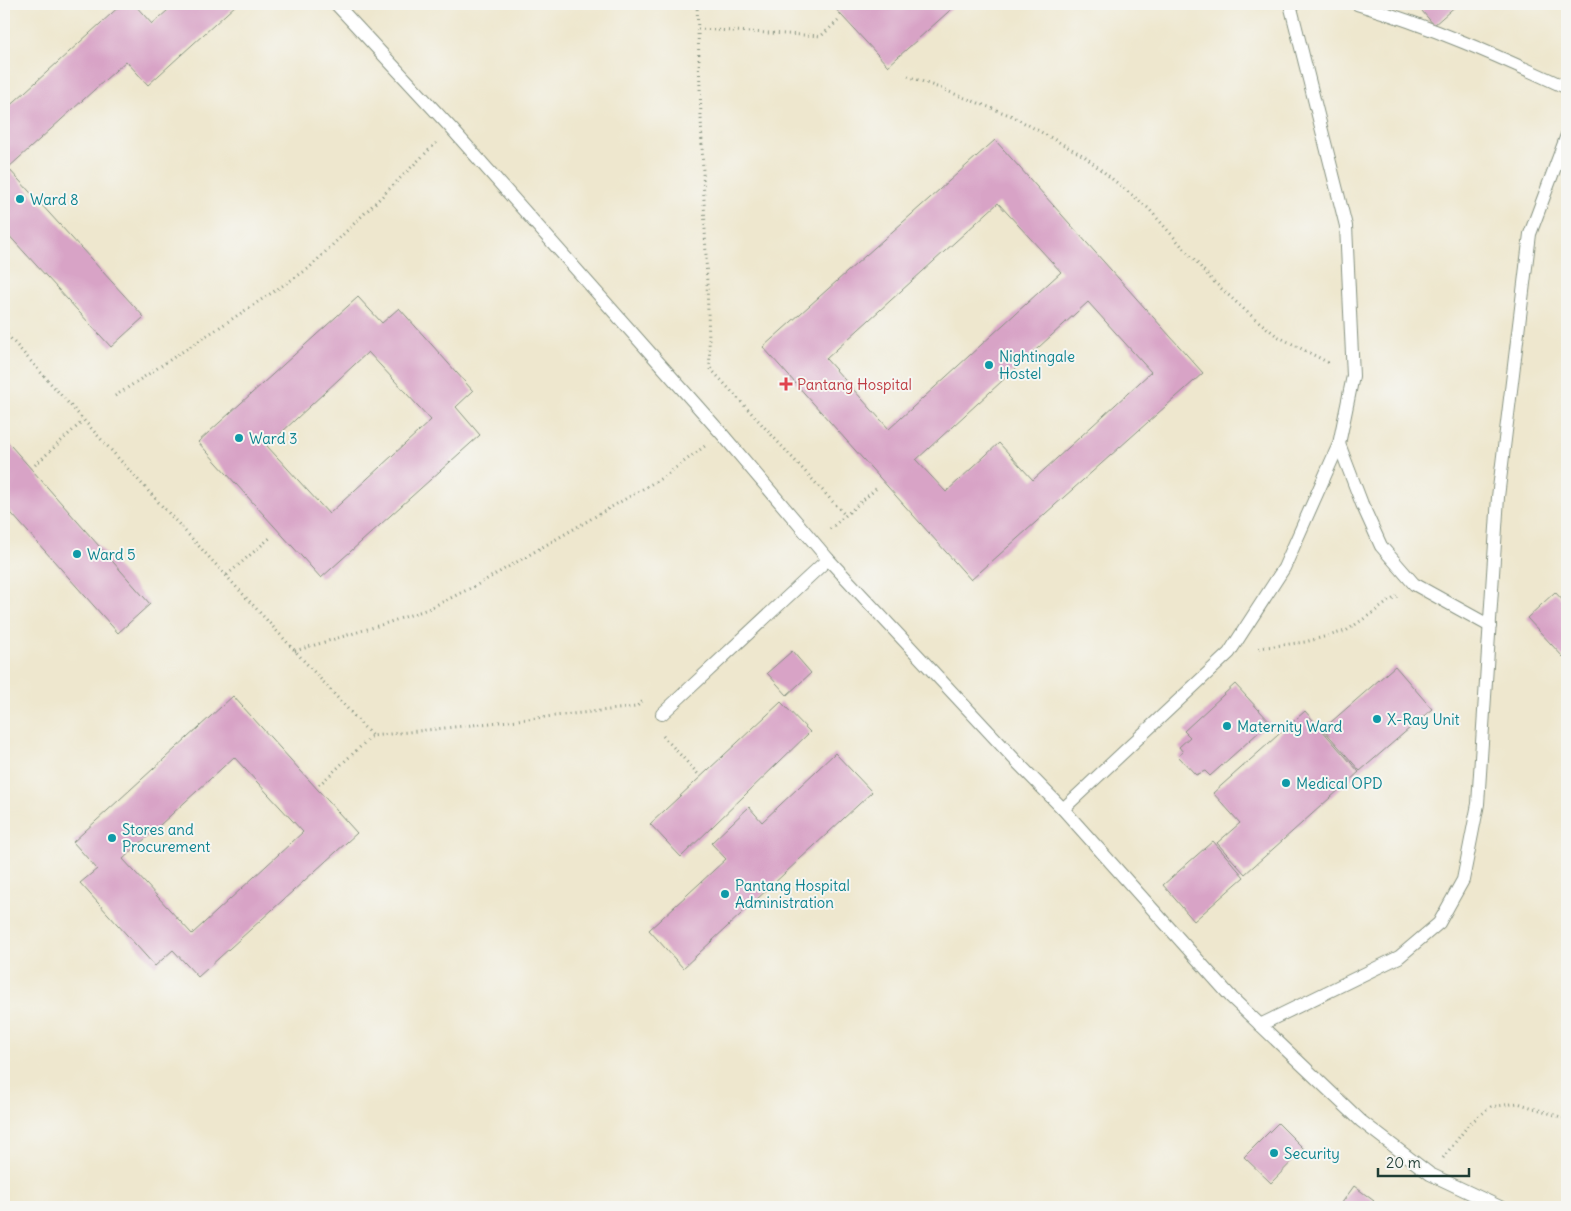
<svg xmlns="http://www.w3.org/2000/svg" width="1571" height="1211" font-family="Delius,sans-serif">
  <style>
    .building { fill: #d8a3c6; fill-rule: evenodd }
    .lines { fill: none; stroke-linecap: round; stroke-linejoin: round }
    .service-casing { stroke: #869281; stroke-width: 14 }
    .path { stroke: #869281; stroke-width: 3; stroke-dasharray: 1 4; stroke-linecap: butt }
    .service { stroke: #fff; stroke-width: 12 }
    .culture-dot { fill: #0f9aa8; stroke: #f6f6f2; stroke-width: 2 }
    .health-dot { fill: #e0444e; stroke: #f6f6f2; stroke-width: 2 }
    .labels { text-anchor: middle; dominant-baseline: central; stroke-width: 4; stroke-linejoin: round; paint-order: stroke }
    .culture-label { font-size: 15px; fill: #0d838f; stroke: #f6f6f2; text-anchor: start }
    .health-label { font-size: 15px; fill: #be3a42; stroke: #f6f6f2; text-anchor: start }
  </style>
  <rect width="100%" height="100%" fill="#f6f6f2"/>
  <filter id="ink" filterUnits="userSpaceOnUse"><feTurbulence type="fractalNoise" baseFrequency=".02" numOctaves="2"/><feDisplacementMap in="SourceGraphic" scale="10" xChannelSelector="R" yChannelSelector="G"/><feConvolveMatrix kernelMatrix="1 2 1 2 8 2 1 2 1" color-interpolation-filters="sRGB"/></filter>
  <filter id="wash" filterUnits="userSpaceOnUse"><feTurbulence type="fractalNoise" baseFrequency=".0096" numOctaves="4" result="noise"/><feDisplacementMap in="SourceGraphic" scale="20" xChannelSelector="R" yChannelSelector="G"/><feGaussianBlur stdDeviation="1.12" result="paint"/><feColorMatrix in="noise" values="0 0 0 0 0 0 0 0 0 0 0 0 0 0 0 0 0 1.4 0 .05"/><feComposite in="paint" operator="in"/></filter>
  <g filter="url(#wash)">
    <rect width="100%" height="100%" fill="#eee7ce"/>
    <g id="blocks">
      <g class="building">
        <polygon points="122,4 134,4 152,24 175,4 237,4 148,85 126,61 8,168 144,317 111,347 4,230 4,111"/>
        <polygon points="831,4 896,4 902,10 908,4 957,4 888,66"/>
        <polygon points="1416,4 1458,4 1434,25"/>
        <path d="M995 140 1203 373 971 580 763 347ZM998 203 1061 272 889 429 826 359ZM1088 302 1151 372 1033 480 999 443 946 492 916 460Z"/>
        <path d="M358 297 382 323 399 308 473 391 456 407 480 435 321 578 198 442ZM368 352 431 420 329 514 267 446Z"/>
        <polygon points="4,438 150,604 118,633 4,505"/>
        <polygon points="1555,592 1567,605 1567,652 1563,657 1527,618"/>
        <polygon points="792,651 811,673 787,695 767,673"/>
        <polygon points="1395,666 1432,709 1360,771 1323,729"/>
        <polygon points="1235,684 1270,722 1210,776 1205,771 1196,775 1178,756 1183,752 1179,747 1190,737 1184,731"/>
        <path d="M233 696 357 833 198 977 173 950 155 966 80 883 97 869 73 842ZM234 757 303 832 192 934 123 859Z"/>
        <polygon points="781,702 810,732 681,857 650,824"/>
        <polygon points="1305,711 1359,772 1245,874 1217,843 1240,823 1213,793"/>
        <polygon points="835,753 872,792 683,968 649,930 726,859 711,843 749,807 762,822"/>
        <polygon points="1213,841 1244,877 1194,921 1163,885"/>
        <polygon points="1278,1123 1304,1149 1271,1183 1244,1157"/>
        <polygon points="1354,1186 1374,1201 1370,1207 1339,1207"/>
      </g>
    </g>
  </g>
  <g filter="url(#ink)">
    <use href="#blocks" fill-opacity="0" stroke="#869281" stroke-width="1"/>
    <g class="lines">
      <g class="service-casing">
        <g id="service">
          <polyline points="336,4 451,128 722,434 828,559 1018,763 1063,809 1232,998 1361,1121 1430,1174 1500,1207"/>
          <path d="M1357 4C1430 26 1498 56 1567 88"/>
          <polyline points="1339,444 1362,504 1381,546 1414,584 1490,626"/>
          <polyline points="662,714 828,559"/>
          <polyline points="1063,809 1229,653 1284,568 1339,444 1353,376 1346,226 1290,4"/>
          <polyline points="1260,1025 1399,957 1439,923 1463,880 1478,804 1498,497 1530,234 1567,135"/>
        </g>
      </g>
      <g class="path">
        <polyline points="697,4 710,368 845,515"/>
        <polyline points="698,29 821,36 838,21"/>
        <polyline points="908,76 1012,116 1084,156 1148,208 1212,280 1248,313 1277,336 1331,364"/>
        <path d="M4 331C125 468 250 600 372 736L636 707 643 701"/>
        <polyline points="115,396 308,269 436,143"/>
        <polyline points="35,465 83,421"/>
        <polyline points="830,529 878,487"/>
        <polyline points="227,575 271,537"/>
        <polyline points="1259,648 1305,642 1346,631 1397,596"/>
        <polyline points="295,651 384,624 428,609 477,585 665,476 705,446"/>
        <polyline points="663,736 698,774"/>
        <polyline points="319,785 372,736"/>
        <polyline points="1443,1158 1470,1123 1491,1107 1518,1103 1567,1119"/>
      </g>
      <use href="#service" class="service"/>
    </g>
  </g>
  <g class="culture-dot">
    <circle cx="20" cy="199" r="5"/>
    <circle cx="989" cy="365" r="5"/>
    <circle cx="239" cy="438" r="5"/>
    <circle cx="77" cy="554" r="5"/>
    <circle cx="1377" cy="719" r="5"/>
    <circle cx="1227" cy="726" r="5"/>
    <circle cx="1286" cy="783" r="5"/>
    <circle cx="112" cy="838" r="5"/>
    <circle cx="725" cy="894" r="5"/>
    <circle cx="1274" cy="1153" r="5"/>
  </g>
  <path class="health-dot" d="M783.5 376.5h5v5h5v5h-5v5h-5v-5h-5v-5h5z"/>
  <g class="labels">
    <g class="culture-label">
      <text x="30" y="199">Ward 8</text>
      <text x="999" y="356">Nightingale<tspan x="999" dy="17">Hostel</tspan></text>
      <text x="249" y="438">Ward 3</text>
      <text x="87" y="554">Ward 5</text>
      <text x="1387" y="719">X-Ray Unit</text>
      <text x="1237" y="726">Maternity Ward</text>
      <text x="1296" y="783">Medical OPD</text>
      <text x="122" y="829">Stores and<tspan x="122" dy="17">Procurement</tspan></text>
      <text x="735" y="885">Pantang Hospital<tspan x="735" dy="17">Administration</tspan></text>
      <text x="1284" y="1153">Security</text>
    </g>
    <g class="health-label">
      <text x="797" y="384">Pantang Hospital</text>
    </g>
  </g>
  <rect width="1571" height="1211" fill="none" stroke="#f6f6f2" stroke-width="20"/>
  <path d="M1378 1168v8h91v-8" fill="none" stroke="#1f3d34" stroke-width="2.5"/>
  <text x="1386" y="1168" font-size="15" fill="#1f3d34" stroke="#f6f6f2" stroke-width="4" paint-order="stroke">20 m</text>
</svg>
